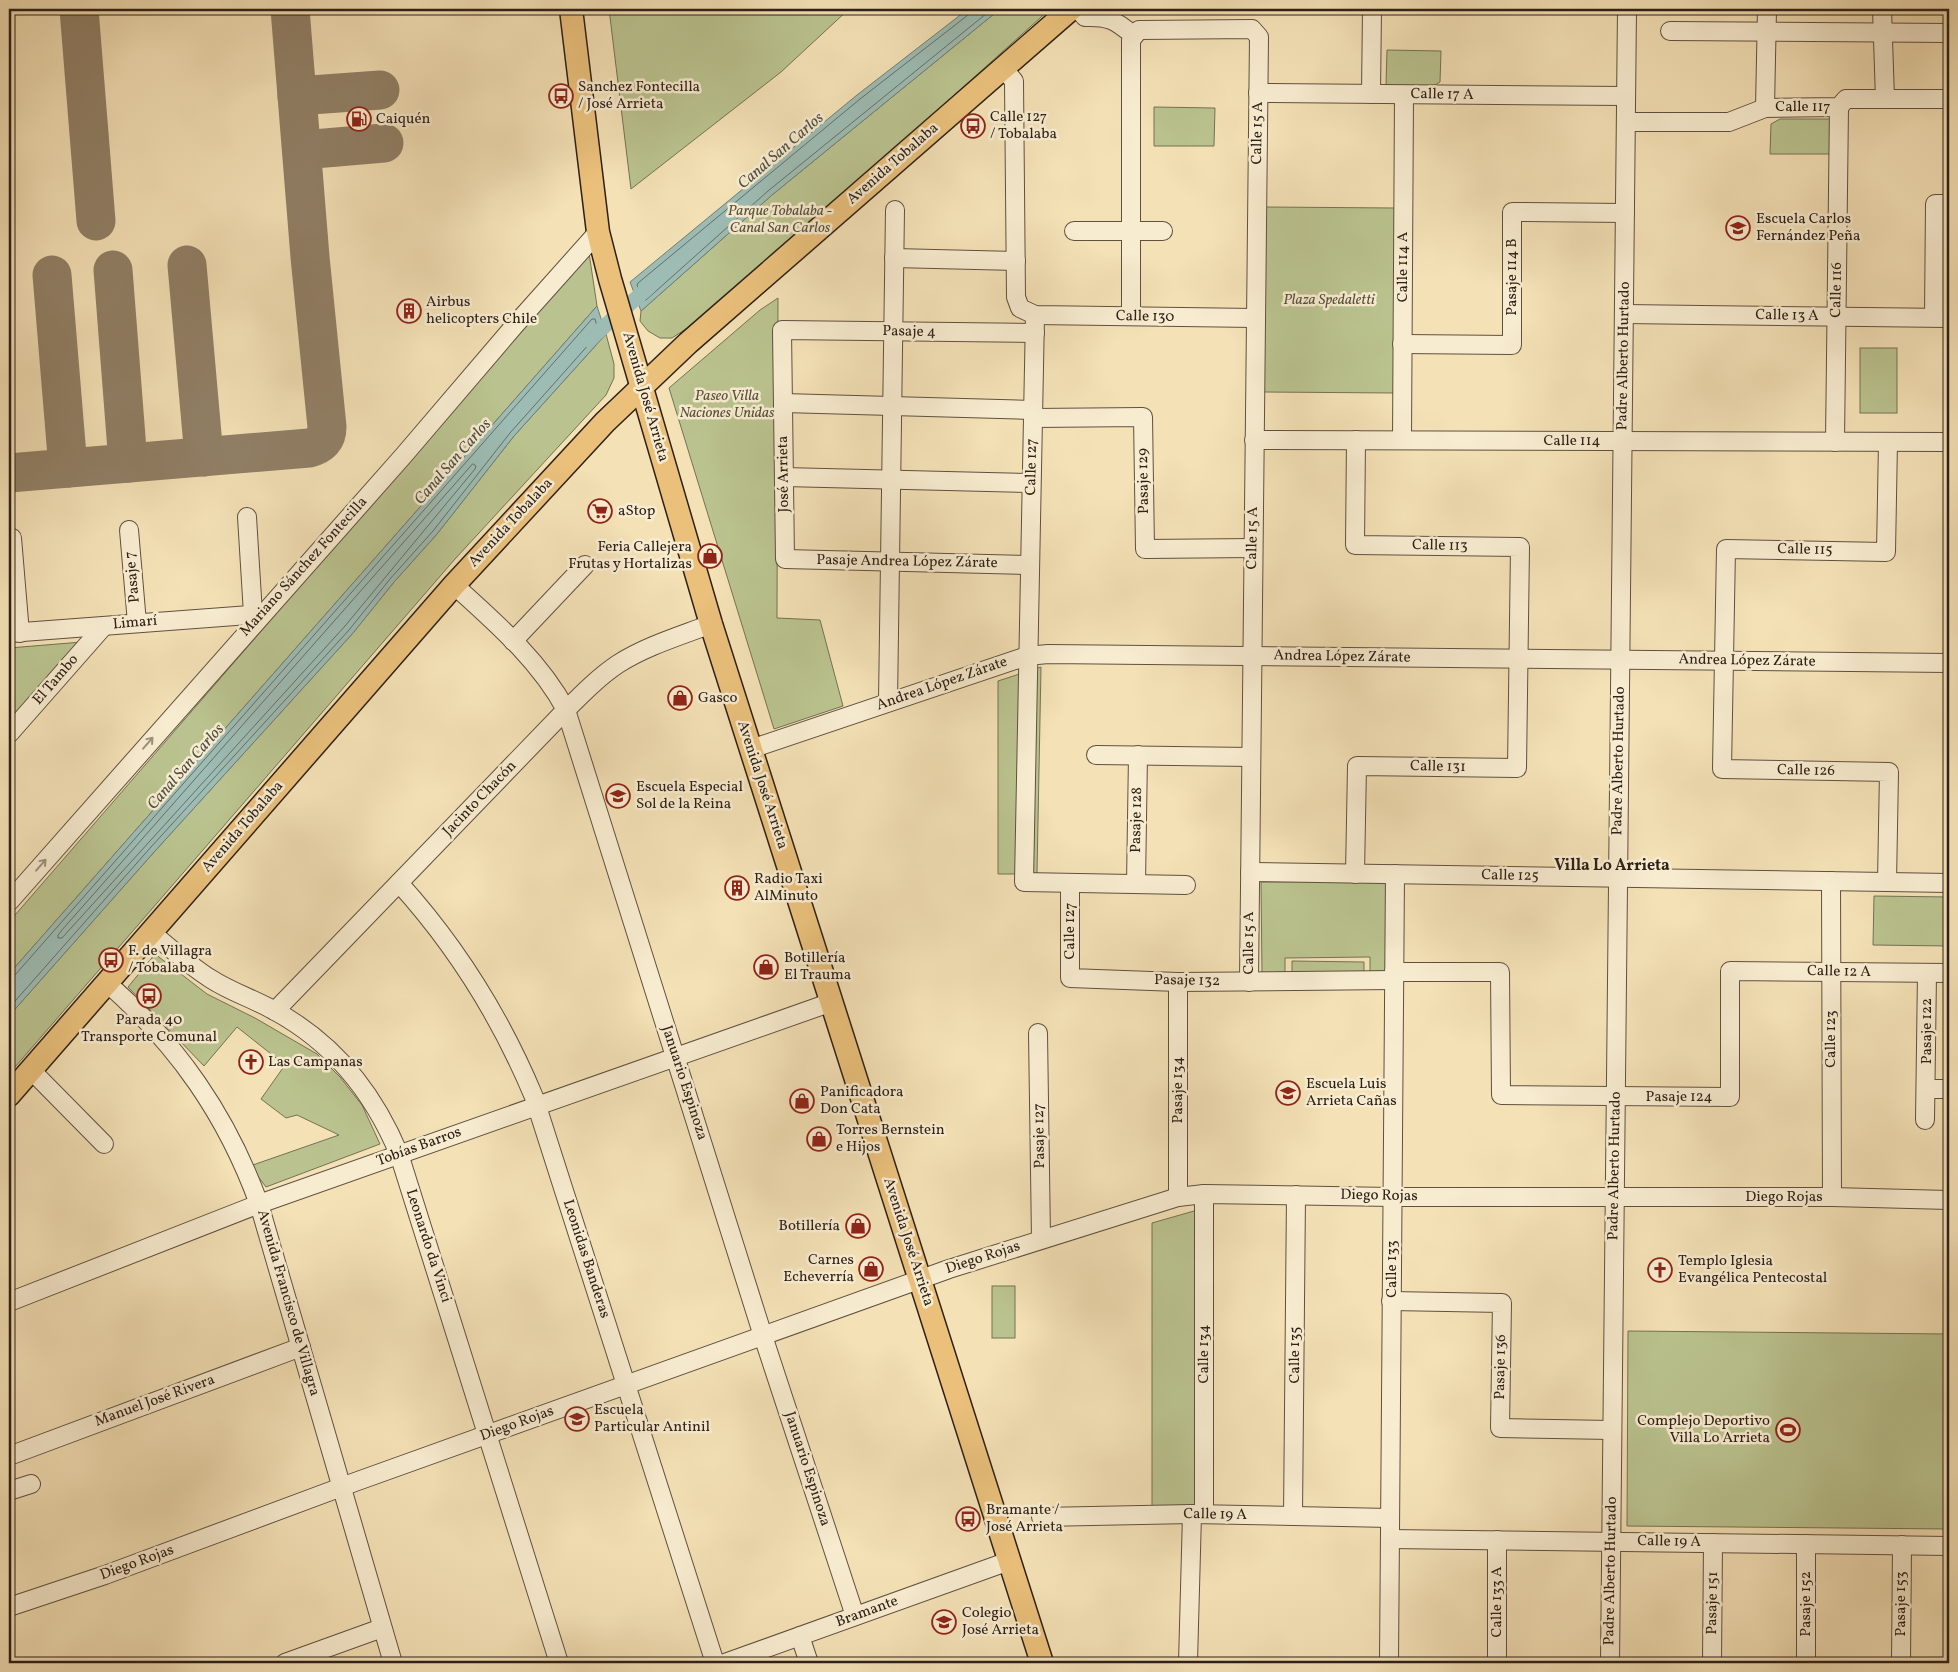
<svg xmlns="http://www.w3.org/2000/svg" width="1958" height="1672" font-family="Vollkorn,serif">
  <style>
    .green { fill: #bac38f; stroke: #747254 }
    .water { fill: #9dbcb4; stroke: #717e76 }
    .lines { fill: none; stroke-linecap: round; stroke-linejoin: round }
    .shore { stroke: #666e66; stroke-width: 1 }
    .canal { stroke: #9dbcb4; stroke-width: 15 }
    .taxiway { stroke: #918067; stroke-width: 39 }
    .minor-casing { stroke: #605040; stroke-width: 20 }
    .major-casing { stroke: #2e2018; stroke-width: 25 }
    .minor { stroke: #f8ecd0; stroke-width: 18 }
    .major { stroke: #eac07b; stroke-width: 22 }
    .oneway { stroke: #9d907d }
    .labels { text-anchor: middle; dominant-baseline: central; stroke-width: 5; stroke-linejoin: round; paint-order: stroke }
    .poi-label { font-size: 15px; fill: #2e2018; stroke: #f8ecd0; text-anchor: start }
    .street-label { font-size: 15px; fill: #2e2018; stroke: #f8ecd0 }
    .park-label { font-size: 15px; font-style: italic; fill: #58513c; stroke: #f8ecd0 }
    .water-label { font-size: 16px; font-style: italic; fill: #4f4f47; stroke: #f8ecd0 }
    .neighbourhood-label { font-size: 16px; font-weight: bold; fill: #2e2018; stroke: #f8ecd0 }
  </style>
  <rect width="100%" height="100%" fill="#f4e1b6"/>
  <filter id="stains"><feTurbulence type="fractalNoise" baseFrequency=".004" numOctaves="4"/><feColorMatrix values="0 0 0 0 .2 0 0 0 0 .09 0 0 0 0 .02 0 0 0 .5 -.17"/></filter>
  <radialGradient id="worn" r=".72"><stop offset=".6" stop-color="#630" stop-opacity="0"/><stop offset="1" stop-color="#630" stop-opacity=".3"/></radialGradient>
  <g class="green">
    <polygon points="609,9 849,9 781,72 631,189"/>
    <polygon points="1000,9 1050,9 765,265 692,325 672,338 660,338 648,331 640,321 641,311 772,195"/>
    <polygon points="1387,50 1441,51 1440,82 1433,86 1386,85"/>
    <polygon points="1154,107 1215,108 1214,146 1154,146"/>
    <polygon points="1780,119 1832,119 1832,154 1770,154 1771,124"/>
    <polygon points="1265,207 1395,208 1394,393 1264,392"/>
    <polygon points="589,253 597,306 9,974 9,922"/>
    <polygon points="778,298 777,618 820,620 843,706 774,729 669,388 760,310"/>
    <polygon points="606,334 614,364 614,378 606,395 455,559 9,1074 9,1016 155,851 353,633 394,582 437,534 514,436"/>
    <rect x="1860" y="348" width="37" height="65"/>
    <polygon points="82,642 9,723 9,648"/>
    <polygon points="1041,667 1037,874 998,874 998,681"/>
    <polygon points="1388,881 1389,974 1370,974 1370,957 1285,958 1285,972 1262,973 1261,882"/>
    <polygon points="1874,896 1949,897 1949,946 1873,945"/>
    <polygon points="155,954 207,994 255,1018 317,1054 340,1077 362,1105 380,1144 266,1187 250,1166 339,1135 297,1115 286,1118 261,1099 285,1065 237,1027 204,1066 128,987"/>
    <polygon points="1292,961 1364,962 1364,976 1292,975"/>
    <polygon points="1201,1209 1200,1509 1152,1508 1152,1223"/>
    <rect x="992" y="1286" width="23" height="52"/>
    <polygon points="1628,1331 1949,1334 1949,1529 1627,1526"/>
  </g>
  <g class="water">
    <polygon points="968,9 1000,9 772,195 641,311 630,282 857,95"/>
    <polygon points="597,306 606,334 514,436 437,534 394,582 353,633 155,851 9,1016 9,974"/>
  </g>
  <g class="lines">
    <g class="shore">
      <polyline points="970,9 968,15 860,99 638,283 637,285 643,300 646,300 768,191 992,9"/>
      <polygon points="473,464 476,466 475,469 345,626 62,938 58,938 58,935 62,930"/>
      <polyline points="9,977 15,975 592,319 595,319 599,333 510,433 433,531 390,579 349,630 151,847 9,1008"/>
    </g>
    <polyline class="canal" points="589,340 650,286"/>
    <g class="taxiway">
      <polyline points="79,9 96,221"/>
      <polyline points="297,96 380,90"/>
      <polyline points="302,150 384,143"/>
      <polyline points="187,265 204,457"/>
      <polyline points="113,270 128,463"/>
      <polyline points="52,275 68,468"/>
      <path d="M9 473 309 448C321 445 327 439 327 427L310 257 290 9"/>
    </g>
    <g class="minor-casing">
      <g id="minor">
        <path d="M1078 9 1085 17C1108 16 1115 20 1133 35"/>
        <polyline points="1882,9 1885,99"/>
        <polyline points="1670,31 1949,33"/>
        <polyline points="1002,67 1014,81 1016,297 1020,308 1035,315 1255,318"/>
        <polyline points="1258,93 1626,96"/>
        <polyline points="1371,94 1372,9"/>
        <polyline points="1765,108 1767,9"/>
        <polyline points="1626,122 1729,122 1765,108 1839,107 1846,99 1949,99"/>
        <polyline points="1074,231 1163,231"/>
        <polyline points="894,258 1016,261"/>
        <polyline points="1624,314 1949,318"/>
        <polyline points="1035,315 1024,882 1186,885"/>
        <polyline points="1131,316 1131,40 1139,30 1252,29 1259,37 1249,982"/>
        <polyline points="1934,317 1935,204 1949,204"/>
        <polyline points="1402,344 1512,345 1512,212 1625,213"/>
        <polyline points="783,403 1033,410"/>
        <polyline points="1033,418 1143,417 1145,549 1253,548"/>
        <polyline points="1254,440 1949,442"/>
        <polyline points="1402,440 1404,95"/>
        <polyline points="1835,442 1839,107"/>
        <polyline points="784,477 1031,483"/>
        <polyline points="247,517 253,614"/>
        <polyline points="129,530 137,623"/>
        <polyline points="12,538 20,633"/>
        <polyline points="1030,565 785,559 782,330 1035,333"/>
        <path d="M454 585C495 622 540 661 566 710L763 1336 855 1616"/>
        <polyline points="9,633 262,614"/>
        <polyline points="513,641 585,565"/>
        <polyline points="888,702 895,210"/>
        <polyline points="9,734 104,626"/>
        <polyline points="751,749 1027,656 1048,654 1949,663"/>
        <polyline points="1096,755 1251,757"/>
        <polyline points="1250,872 1949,883"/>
        <polyline points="1355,874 1357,766 1517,768 1520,547 1355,545 1356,440"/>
        <polyline points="1831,881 1832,1197"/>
        <polyline points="1887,882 1889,772 1722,769 1726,549 1886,552 1888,442"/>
        <path d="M399 883C457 947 501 1018 534 1097L715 1663"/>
        <polyline points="1070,883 1070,978 1178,982 1394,980"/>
        <polyline points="1136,884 1138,755"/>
        <polyline points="9,902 404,455 515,325 598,232"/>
        <path d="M151 932C170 948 190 966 211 979 231 992 254 999 275 1011 334 1043 374 1094 399 1154L559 1663"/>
        <polyline points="1394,972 1500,972 1501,1095 1730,1097 1730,971 1949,973"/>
        <path d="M107 983C178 1045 227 1116 259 1204L393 1663"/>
        <path d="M275 1011 560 716C578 698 597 678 618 664 646 646 680 636 711 624"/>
        <polyline points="1038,1033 1041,1239"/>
        <polyline points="31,1070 104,1144"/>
        <polyline points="1926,1089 1949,1089"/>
        <polyline points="1925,1120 1927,973"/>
        <polyline points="1178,1197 1178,982"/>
        <polyline points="1391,1301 1502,1303 1500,1428 1612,1430"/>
        <polyline points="9,1302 259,1204 832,1002"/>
        <polyline points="9,1456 301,1347"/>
        <polyline points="9,1491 31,1484"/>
        <polyline points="1204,1514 1204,1194"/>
        <polyline points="1293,1516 1296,1195"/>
        <polyline points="1041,1517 1192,1514 1390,1518"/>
        <polyline points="1390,1539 1949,1546"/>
        <polyline points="1497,1540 1497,1663"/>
        <polyline points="9,1607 105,1575 355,1482 949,1269 1178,1197 1204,1194 1392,1197 1832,1197 1949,1200"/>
        <polyline points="800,1636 809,1663"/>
        <polyline points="285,1663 382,1628"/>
        <polyline points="725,1663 1009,1561"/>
        <polyline points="1188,1663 1192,1514"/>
        <polyline points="1389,1663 1395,874"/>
        <polyline points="1610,1663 1627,9"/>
        <polyline points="1712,1663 1713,1543"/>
        <polyline points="1806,1663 1806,1544"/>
        <polyline points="1901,1663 1902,1545"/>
      </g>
    </g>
    <g class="major-casing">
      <g id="major">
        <polyline points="571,9 598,232 610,279 711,624 1042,1663"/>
        <polyline points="9,1095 454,585 605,422 688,343 1071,9"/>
      </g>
    </g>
    <use href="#minor" class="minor"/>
    <use href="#major" class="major"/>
  </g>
  <defs><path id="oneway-shaft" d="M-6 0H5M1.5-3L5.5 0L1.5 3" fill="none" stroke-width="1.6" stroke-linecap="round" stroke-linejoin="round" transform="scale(1.25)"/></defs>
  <g class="oneway">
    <use href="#oneway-shaft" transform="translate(148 743) rotate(-49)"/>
    <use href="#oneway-shaft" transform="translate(41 865) rotate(-49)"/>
  </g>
  <defs>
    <g id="bus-ring" transform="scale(1.25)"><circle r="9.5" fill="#f8ecd0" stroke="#8f2418" stroke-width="1.5"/><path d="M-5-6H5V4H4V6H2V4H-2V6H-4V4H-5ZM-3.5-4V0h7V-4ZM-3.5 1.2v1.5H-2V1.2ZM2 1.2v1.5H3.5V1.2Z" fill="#8f2418"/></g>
    <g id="fuel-ring" transform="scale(1.25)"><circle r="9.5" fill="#f8ecd0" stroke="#8f2418" stroke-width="1.5"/><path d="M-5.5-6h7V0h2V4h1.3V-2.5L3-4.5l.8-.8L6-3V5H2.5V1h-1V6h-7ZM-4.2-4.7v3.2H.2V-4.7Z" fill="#8f2418"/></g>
    <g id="school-ring" transform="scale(1.25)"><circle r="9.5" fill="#f8ecd0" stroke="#8f2418" stroke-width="1.5"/><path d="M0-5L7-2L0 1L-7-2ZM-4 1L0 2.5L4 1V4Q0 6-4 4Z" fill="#8f2418"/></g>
    <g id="building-ring" transform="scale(1.25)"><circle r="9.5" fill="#f8ecd0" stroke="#8f2418" stroke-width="1.5"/><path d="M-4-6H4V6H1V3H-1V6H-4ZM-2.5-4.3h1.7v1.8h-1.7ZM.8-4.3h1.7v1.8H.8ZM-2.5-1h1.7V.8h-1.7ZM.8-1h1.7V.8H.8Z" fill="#8f2418"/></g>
    <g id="supermarket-ring" transform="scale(1.25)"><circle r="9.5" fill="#f8ecd0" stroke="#8f2418" stroke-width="1.5"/><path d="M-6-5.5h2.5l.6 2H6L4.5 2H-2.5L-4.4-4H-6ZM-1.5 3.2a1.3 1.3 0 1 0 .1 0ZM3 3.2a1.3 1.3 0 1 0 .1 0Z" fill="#8f2418"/></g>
    <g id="shop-ring" transform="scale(1.25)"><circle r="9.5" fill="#f8ecd0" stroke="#8f2418" stroke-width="1.5"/><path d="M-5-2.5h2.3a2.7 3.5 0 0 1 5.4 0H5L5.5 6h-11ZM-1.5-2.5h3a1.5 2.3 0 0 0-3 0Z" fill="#8f2418"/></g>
    <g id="church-ring" transform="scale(1.25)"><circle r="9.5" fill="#f8ecd0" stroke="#8f2418" stroke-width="1.5"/><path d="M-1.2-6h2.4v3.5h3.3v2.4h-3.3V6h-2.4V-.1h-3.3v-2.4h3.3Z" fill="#8f2418"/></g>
    <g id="stadium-ring" transform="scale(1.25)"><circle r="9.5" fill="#f8ecd0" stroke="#8f2418" stroke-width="1.5"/><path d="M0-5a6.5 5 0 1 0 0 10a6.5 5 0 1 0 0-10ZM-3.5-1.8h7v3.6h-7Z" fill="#8f2418"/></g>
  </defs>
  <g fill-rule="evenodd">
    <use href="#bus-ring" x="561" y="96"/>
    <use href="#fuel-ring" x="359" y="119"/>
    <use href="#bus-ring" x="973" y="126"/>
    <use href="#school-ring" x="1738" y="228"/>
    <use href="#building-ring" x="409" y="311"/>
    <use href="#supermarket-ring" x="600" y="511"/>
    <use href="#shop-ring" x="710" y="556"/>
    <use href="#shop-ring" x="680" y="698"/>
    <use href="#school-ring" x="618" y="796"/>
    <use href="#building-ring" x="737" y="888"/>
    <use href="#bus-ring" x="111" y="960"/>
    <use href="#shop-ring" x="766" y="967"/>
    <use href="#bus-ring" x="149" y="996"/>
    <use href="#church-ring" x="251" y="1062"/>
    <use href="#school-ring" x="1288" y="1093"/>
    <use href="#shop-ring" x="802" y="1101"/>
    <use href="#shop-ring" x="819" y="1139"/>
    <use href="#shop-ring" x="858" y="1226"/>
    <use href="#shop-ring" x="871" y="1269"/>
    <use href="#church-ring" x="1660" y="1270"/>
    <use href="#school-ring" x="577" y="1419"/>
    <use href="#stadium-ring" x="1788" y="1430"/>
    <use href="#bus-ring" x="968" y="1519"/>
    <use href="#school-ring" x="944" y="1622"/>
  </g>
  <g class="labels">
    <g class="poi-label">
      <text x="578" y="87">Sanchez Fontecilla<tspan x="578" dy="17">/ José Arrieta</tspan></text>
      <text x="990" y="117">Calle 127<tspan x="990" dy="17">/ Tobalaba</tspan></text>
      <text x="376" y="119">Caiquén</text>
      <text x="1756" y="219">Escuela Carlos<tspan x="1756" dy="17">Fernández Peña</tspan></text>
      <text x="426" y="302">Airbus<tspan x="426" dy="17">helicopters Chile</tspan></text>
      <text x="618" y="511">aStop</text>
      <text x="692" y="547" text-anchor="end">Feria Callejera<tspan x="692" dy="17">Frutas y Hortalizas</tspan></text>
      <text x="698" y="698">Gasco</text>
      <text x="636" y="787">Escuela Especial<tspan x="636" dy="17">Sol de la Reina</tspan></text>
      <text x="754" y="879">Radio Taxi<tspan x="754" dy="17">AlMinuto</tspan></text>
      <text x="128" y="951">F. de Villagra<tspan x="128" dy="17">/ Tobalaba</tspan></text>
      <text x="784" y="958">Botillería<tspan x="784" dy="17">El Trauma</tspan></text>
      <text x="149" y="1020" text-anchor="middle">Parada 40<tspan x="149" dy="17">Transporte Comunal</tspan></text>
      <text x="268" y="1062">Las Campanas</text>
      <text x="1306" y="1084">Escuela Luis<tspan x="1306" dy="17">Arrieta Cañas</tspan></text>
      <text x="820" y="1092">Panificadora<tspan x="820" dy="17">Don Cata</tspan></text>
      <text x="836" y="1130">Torres Bernstein<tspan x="836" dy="17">e Hijos</tspan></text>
      <text x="840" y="1226" text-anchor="end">Botillería</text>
      <text x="854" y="1260" text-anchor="end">Carnes<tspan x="854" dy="17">Echeverría</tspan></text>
      <text x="1678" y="1261">Templo Iglesia<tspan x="1678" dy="17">Evangélica Pentecostal</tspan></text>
      <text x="594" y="1410">Escuela<tspan x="594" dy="17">Particular Antinil</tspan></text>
      <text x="1770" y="1421" text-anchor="end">Complejo Deportivo<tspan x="1770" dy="17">Villa Lo Arrieta</tspan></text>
      <text x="986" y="1510">Bramante /<tspan x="986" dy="17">José Arrieta</tspan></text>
      <text x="962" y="1613">Colegio<tspan x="962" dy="17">José Arrieta</tspan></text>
    </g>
    <g class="street-label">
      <text transform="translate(1442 95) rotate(1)">Calle 17 A</text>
      <text x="1803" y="107">Calle 117</text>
      <text transform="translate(1258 133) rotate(-89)">Calle 15 A</text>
      <text transform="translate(893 164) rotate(-41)">Avenida Tobalaba</text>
      <text transform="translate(1403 267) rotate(-90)">Calle 114 A</text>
      <text transform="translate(1512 277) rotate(-90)">Pasaje 114 B</text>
      <text transform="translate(1837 290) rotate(-89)">Calle 116</text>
      <text transform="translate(1787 316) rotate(1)">Calle 13 A</text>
      <text transform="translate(1145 317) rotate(1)">Calle 130</text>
      <text transform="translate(909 332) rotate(1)">Pasaje 4</text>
      <text transform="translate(1624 356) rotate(-89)">Padre Alberto Hurtado</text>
      <text transform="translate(645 397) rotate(74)">Avenida José Arrieta</text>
      <text x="1572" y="441">Calle 114</text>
      <text transform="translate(1032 467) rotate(-89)">Calle 127</text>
      <text transform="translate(784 474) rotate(-91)">José Arrieta</text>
      <text transform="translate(1144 481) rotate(-91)">Pasaje 129</text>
      <text transform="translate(511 523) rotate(-47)">Avenida Tobalaba</text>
      <text transform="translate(1253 538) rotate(-89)">Calle 15 A</text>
      <text transform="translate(1440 546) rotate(1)">Calle 113</text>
      <text transform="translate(1805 550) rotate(1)">Calle 115</text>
      <text transform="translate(907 562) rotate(1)">Pasaje Andrea López Zárate</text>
      <text transform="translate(304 567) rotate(-48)">Mariano Sánchez Fontecilla</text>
      <text transform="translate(133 577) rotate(-95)">Pasaje 7</text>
      <text transform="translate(135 623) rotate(-5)">Limarí</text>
      <text transform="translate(1342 657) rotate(1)">Andrea López Zárate</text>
      <text transform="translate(1747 661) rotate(1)">Andrea López Zárate</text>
      <text transform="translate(56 680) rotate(-49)">El Tambo</text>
      <text transform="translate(942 684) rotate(-19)">Andrea López Zárate</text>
      <text transform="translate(1619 761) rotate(-89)">Padre Alberto Hurtado</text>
      <text transform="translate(1438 767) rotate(1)">Calle 131</text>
      <text transform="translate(1806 771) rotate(1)">Calle 126</text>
      <text transform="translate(762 785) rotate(72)">Avenida José Arrieta</text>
      <text transform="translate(480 799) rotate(-46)">Jacinto Chacón</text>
      <text transform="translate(1137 820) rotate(-89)">Pasaje 128</text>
      <text transform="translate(243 827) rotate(-49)">Avenida Tobalaba</text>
      <text transform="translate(1510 876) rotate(1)">Calle 125</text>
      <text transform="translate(1070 931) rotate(-90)">Calle 127</text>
      <text transform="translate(1249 943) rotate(-90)">Calle 15 A</text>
      <text transform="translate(1839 972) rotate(1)">Calle 12 A</text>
      <text transform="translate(1187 981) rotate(1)">Pasaje 132</text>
      <text transform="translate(1927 1031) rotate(-90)">Pasaje 122</text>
      <text transform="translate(1831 1039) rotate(-90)">Calle 123</text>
      <text transform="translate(684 1083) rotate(72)">Januario Espinoza</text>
      <text transform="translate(1178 1090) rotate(-90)">Pasaje 134</text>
      <text x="1679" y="1097">Pasaje 124</text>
      <text transform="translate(1040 1136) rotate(-91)">Pasaje 127</text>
      <text transform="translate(419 1147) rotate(-20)">Tobías Barros</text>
      <text transform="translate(1615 1166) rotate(-89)">Padre Alberto Hurtado</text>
      <text transform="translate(1379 1196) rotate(1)">Diego Rojas</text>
      <text x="1784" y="1197">Diego Rojas</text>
      <text transform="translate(908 1242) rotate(72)">Avenida José Arrieta</text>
      <text transform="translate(428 1246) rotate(72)">Leonardo da Vinci</text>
      <text transform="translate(983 1258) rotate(-18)">Diego Rojas</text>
      <text transform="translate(586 1259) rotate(72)">Leonidas Banderas</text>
      <text transform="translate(1392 1269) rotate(-90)">Calle 133</text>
      <text transform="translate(288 1303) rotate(74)">Avenida Francisco de Villagra</text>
      <text transform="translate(1204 1354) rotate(-90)">Calle 134</text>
      <text transform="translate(1295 1355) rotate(-90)">Calle 135</text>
      <text transform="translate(1501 1367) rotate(-89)">Pasaje 136</text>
      <text transform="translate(155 1401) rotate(-20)">Manuel José Rivera</text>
      <text transform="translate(517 1424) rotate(-20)">Diego Rojas</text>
      <text transform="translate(807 1469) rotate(72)">Januario Espinoza</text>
      <text transform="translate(1215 1515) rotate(1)">Calle 19 A</text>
      <text transform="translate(1669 1542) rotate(1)">Calle 19 A</text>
      <text transform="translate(137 1563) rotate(-20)">Diego Rojas</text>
      <text transform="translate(1611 1571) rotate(-89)">Padre Alberto Hurtado</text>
      <text transform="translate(1497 1602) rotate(-90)">Calle 133 A</text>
      <text transform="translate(1713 1603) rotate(-89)">Pasaje 151</text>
      <text transform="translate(1806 1604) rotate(-90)">Pasaje 152</text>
      <text transform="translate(1901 1604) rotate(-90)">Pasaje 153</text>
      <text transform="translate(867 1612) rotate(-20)">Bramante</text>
    </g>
    <g class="park-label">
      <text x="780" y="211">Parque Tobalaba -<tspan x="780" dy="17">Canal San Carlos</tspan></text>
      <text x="1329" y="300">Plaza Spedaletti</text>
      <text x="727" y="396">Paseo Villa<tspan x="727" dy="17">Naciones Unidas</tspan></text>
    </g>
    <g class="water-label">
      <text transform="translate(781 151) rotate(-41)">Canal San Carlos</text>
      <text transform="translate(453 462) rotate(-49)">Canal San Carlos</text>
      <text transform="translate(186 767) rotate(-49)">Canal San Carlos</text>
    </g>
    <g class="neighbourhood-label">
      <text x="1612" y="866">Villa Lo Arrieta</text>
    </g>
  </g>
  <rect width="1958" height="1672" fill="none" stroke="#f4e1b6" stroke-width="30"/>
  <rect x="10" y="10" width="1938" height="1652" fill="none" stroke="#2e2018" stroke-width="2.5"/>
  <rect x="15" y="15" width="1928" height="1642" fill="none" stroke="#2e2018"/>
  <rect width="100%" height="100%" filter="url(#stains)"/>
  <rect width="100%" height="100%" fill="url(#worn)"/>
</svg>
